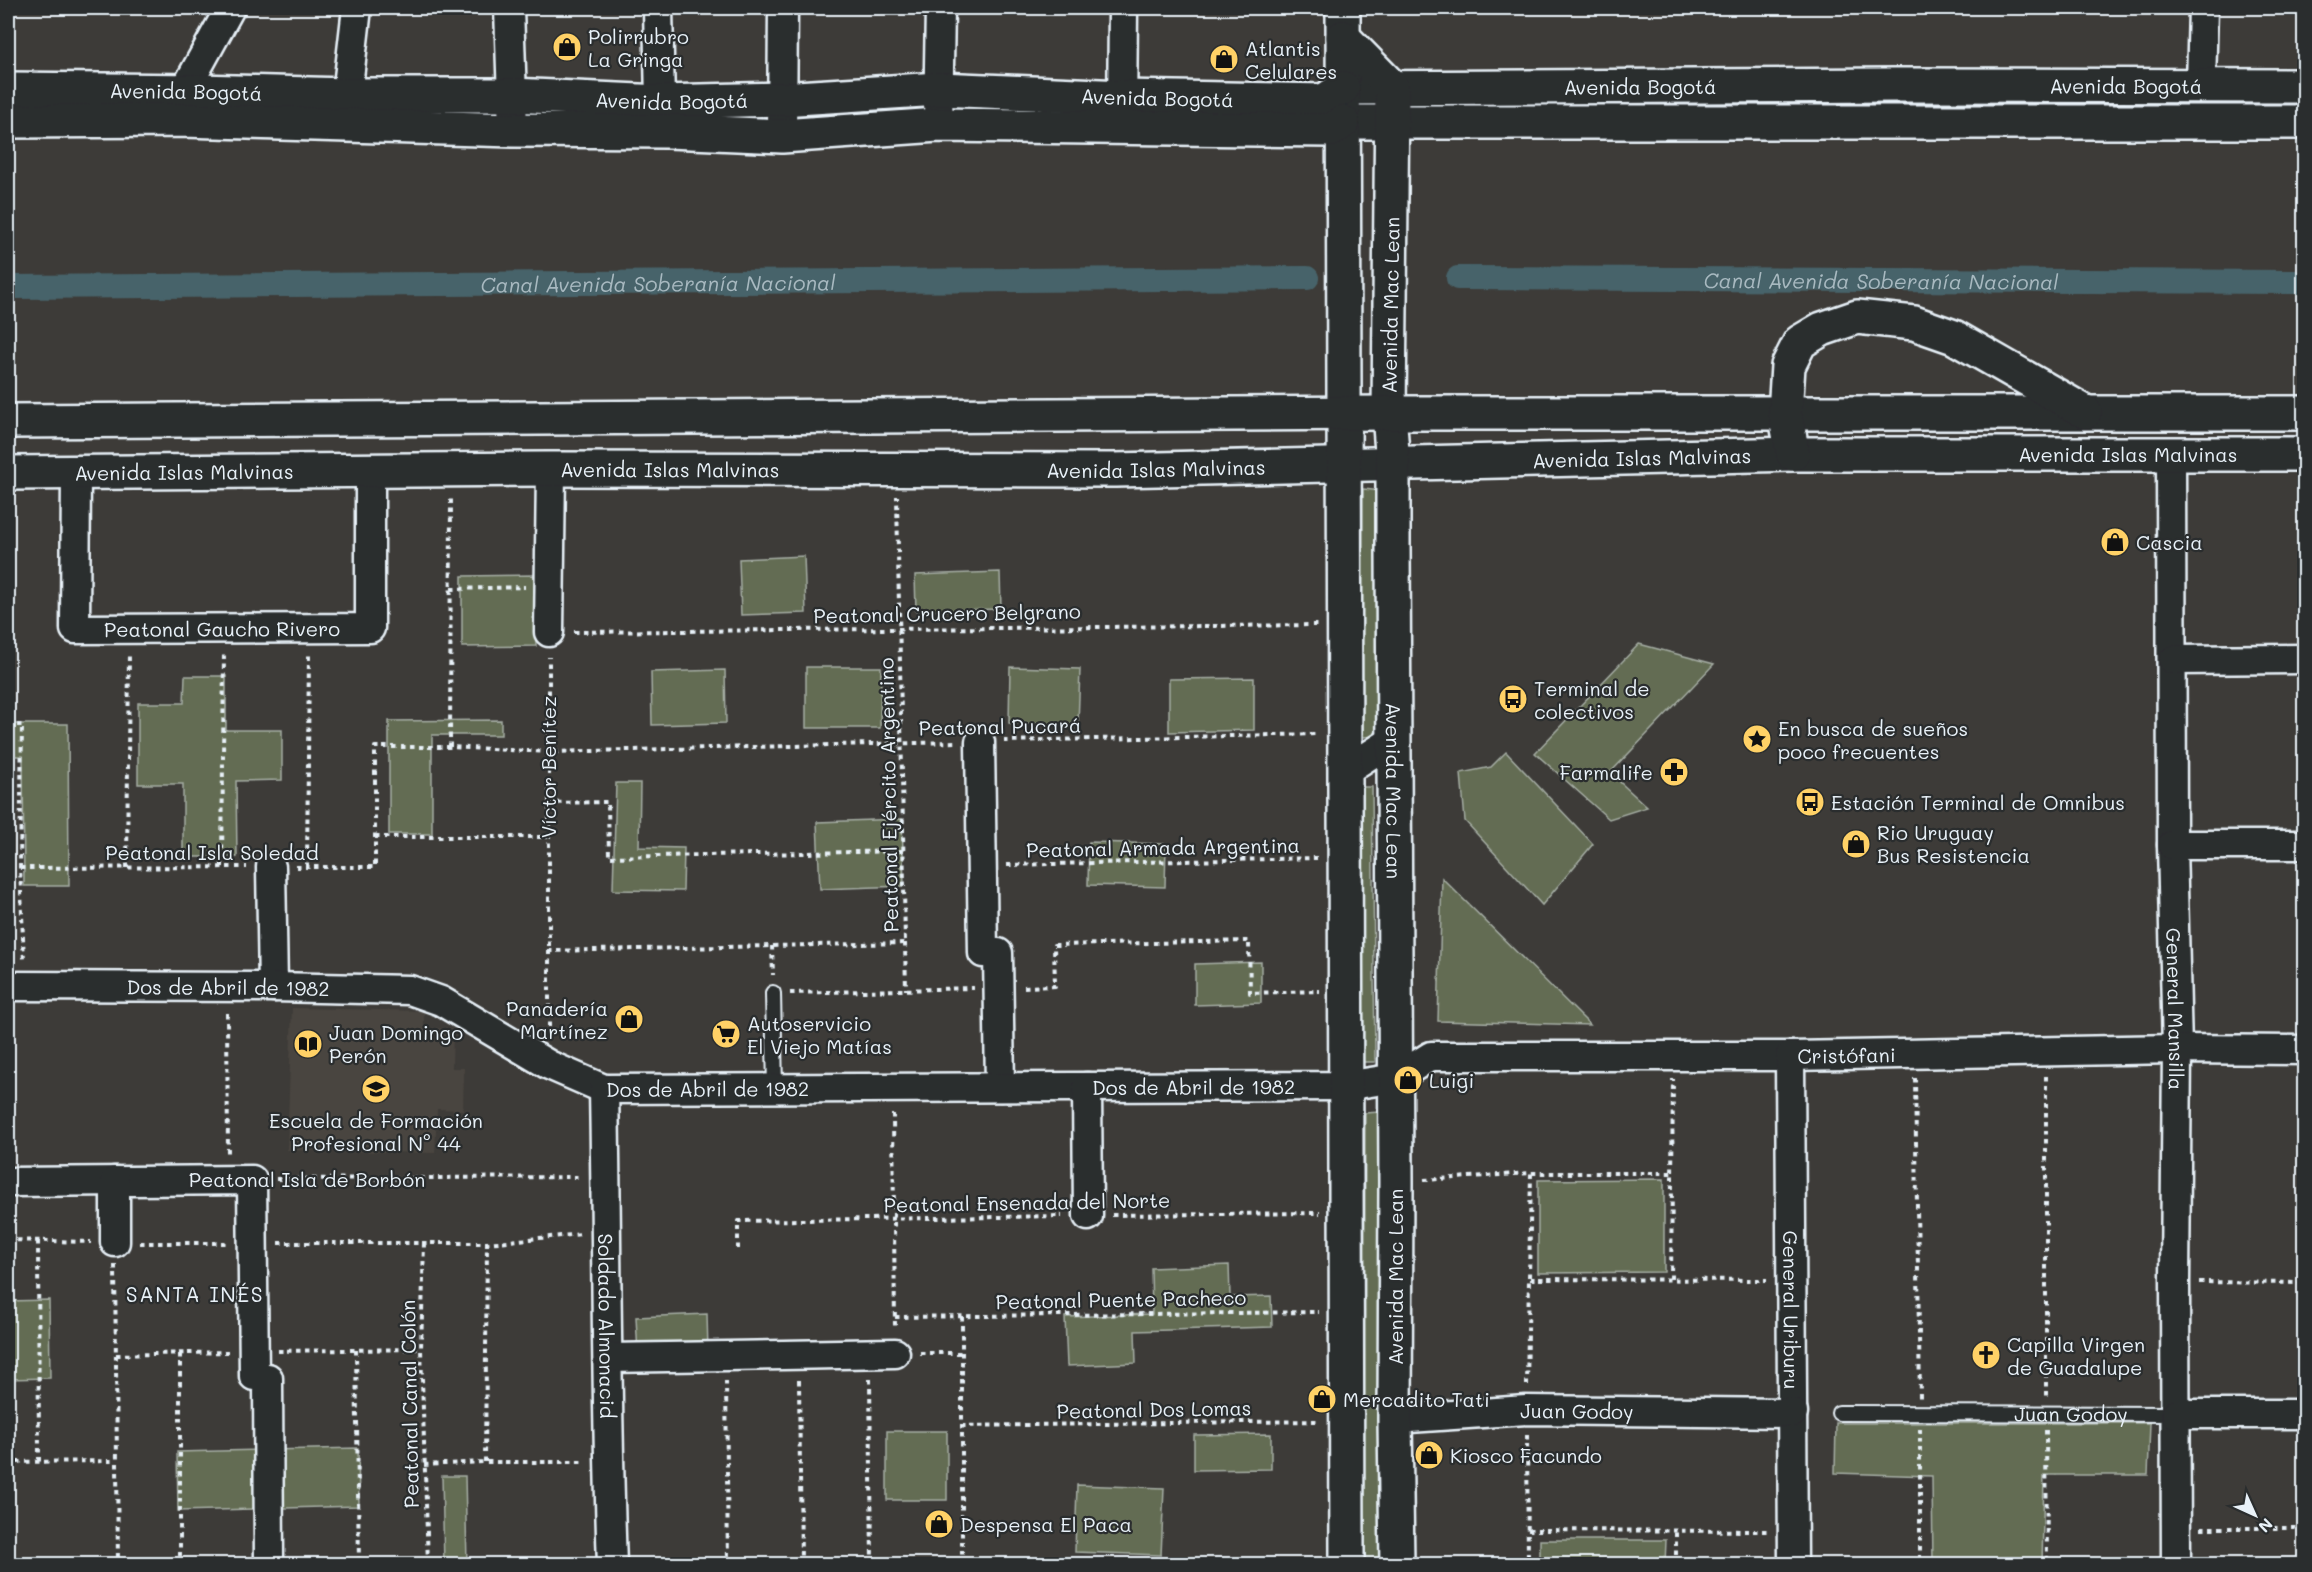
<svg xmlns="http://www.w3.org/2000/svg" width="2312" height="1572" font-family="Mali,sans-serif">
  <style>
    .built { fill: #4a453f }
    .green { fill: #636c52; stroke: #a6aea5; stroke-width: 1.5 }
    .lines { fill: none; stroke-linecap: round; stroke-linejoin: round }
    .canal { stroke: #47646b; stroke-width: 24 }
    .service-casing { stroke: #e8f1f8; stroke-width: 18 }
    .minor-casing { stroke: #e8f1f8; stroke-width: 33 }
    .tertiary-casing { stroke: #e8f1f8; stroke-width: 38 }
    .secondary-casing { stroke: #e8f1f8; stroke-width: 38 }
    .path { stroke: #e8f1f8; stroke-width: 4; stroke-dasharray: 4.5 4.5; stroke-linecap: butt }
    .service { stroke: #2a2d2e; stroke-width: 14 }
    .minor { stroke: #2a2d2e; stroke-width: 28 }
    .tertiary { stroke: #2a2d2e; stroke-width: 33 }
    .secondary { stroke: #2a2d2e; stroke-width: 33 }
    .labels { text-anchor: middle; dominant-baseline: central; stroke-width: 4.5; stroke-linejoin: round; paint-order: stroke }
    .poi-label { font-size: 20px; fill: #e8f1f8; stroke: #2a2d2e; text-anchor: start }
    .street-label { font-size: 20px; fill: #e8f1f8; stroke: #2a2d2e }
    .water-label { font-size: 21px; font-style: italic; fill: #a8b9c0; stroke: #2a2d2e }
    .neighbourhood-label { font-size: 21px; letter-spacing: 1.5px; fill: #e8f1f8; stroke: #2a2d2e }
  </style>
  <rect width="100%" height="100%" fill="#3d3b38"/>
  <filter id="ink" filterUnits="userSpaceOnUse"><feTurbulence type="fractalNoise" baseFrequency=".0167" numOctaves="2"/><feDisplacementMap in="SourceGraphic" scale="12" xChannelSelector="R" yChannelSelector="G"/><feConvolveMatrix kernelMatrix="1 2 1 2 8 2 1 2 1" color-interpolation-filters="sRGB"/></filter>
  <g filter="url(#ink)">
    <polygon class="built" points="292,1008 424,1011 424,1028 453,1029 452,1068 464,1068 463,1110 437,1109 435,1153 287,1150"/>
    <g class="green">
      <polygon points="2304,93 2304,110 1929,114 1929,97"/>
      <polygon points="1433,97 1863,100 1862,116 1433,113"/>
      <polygon points="923,102 922,113 791,121 791,110"/>
      <polygon points="1363,489 1382,491 1382,736 1361,737"/>
      <polygon points="804,556 806,613 741,615 739,559"/>
      <polygon points="1000,572 1001,609 916,611 915,575"/>
      <polygon points="535,575 536,646 462,647 462,576"/>
      <polygon points="1639,644 1714,664 1610,773 1647,807 1609,819 1535,753"/>
      <polygon points="806,667 881,667 880,728 806,728"/>
      <polygon points="1010,667 1080,669 1078,725 1009,723"/>
      <polygon points="725,670 726,723 652,725 651,672"/>
      <polygon points="185,676 226,676 226,730 282,730 282,780 236,781 237,857 183,857 183,784 138,784 138,703 184,703"/>
      <polygon points="1254,678 1254,730 1169,732 1169,679"/>
      <polygon points="501,720 501,735 432,735 432,834 389,834 389,721"/>
      <polygon points="8,724 68,724 69,886 24,886 23,756 8,756"/>
      <polygon points="1506,752 1593,844 1542,905 1465,821 1461,773 1491,767"/>
      <polygon points="616,783 640,783 639,847 684,848 683,891 613,890"/>
      <polygon points="1356,787 1372,787 1375,1062 1359,1062"/>
      <polygon points="902,819 904,886 820,889 817,822"/>
      <polygon points="1089,842 1166,844 1165,887 1088,885"/>
      <polygon points="1442,878 1590,1025 1438,1021"/>
      <polygon points="1261,962 1261,1003 1195,1005 1195,964"/>
      <polygon points="1380,1112 1385,1564 1364,1564 1365,1113"/>
      <polygon points="1664,1179 1664,1272 1538,1273 1538,1180"/>
      <polygon points="1229,1265 1230,1297 1271,1296 1272,1327 1135,1331 1136,1363 1067,1366 1065,1317 1152,1314 1151,1268"/>
      <polygon points="49,1300 50,1378 8,1379 8,1301"/>
      <polygon points="707,1314 708,1351 638,1354 636,1317"/>
      <polygon points="1836,1423 2150,1423 2148,1475 2044,1475 2042,1564 1933,1564 1932,1476 1835,1473"/>
      <rect x="887" y="1431" width="60" height="69"/>
      <polygon points="1271,1434 1271,1469 1194,1470 1194,1435"/>
      <polygon points="358,1448 359,1506 178,1511 177,1452"/>
      <polygon points="442,1476 465,1476 467,1564 444,1564"/>
      <polygon points="1077,1485 1164,1488 1161,1555 1075,1552"/>
      <polygon points="1540,1540 1666,1540 1665,1564 1540,1564"/>
    </g>
    <g class="lines">
      <g class="canal">
        <path id="s1" d="M1458 278 2304 282"/>
        <path id="s2" d="M8 287 1307 278"/>
      </g>
      <g class="service-casing">
        <g id="service">
          <polyline points="773,993 775,1088"/>
          <path id="s3" d="M1839 1413 2176 1414"/>
        </g>
      </g>
      <g class="minor-casing">
        <g id="minor">
          <polyline points="509,8 513,130"/>
          <polyline points="658,8 660,102 665,122"/>
          <polyline points="2201,86 2203,8"/>
          <polyline points="347,95 357,8"/>
          <polyline points="184,111 185,90 230,8"/>
          <polyline points="1122,119 1123,8"/>
          <polyline points="938,125 940,8"/>
          <polyline points="782,136 783,8"/>
          <path id="s4" d="M2171 454 2172 845 2177 1049 2175 1281 2176 1564"/>
          <path id="s5" d="M76 473 75 629 370 628V472"/>
          <polyline points="549,632 551,469"/>
          <polyline points="2173,660 2304,659"/>
          <polyline points="980,742 983,953 998,953 1000,1087"/>
          <polyline points="1345,771 1393,740"/>
          <polyline points="2172,845 2304,845"/>
          <polyline points="271,867 273,987"/>
          <path id="s6" d="M8 986 273 987 410 990 441 1001 549 1065 604 1089 1345 1086 1396 1078 1431 1056H1790L2177 1049 2304 1050"/>
          <path id="s7" d="M1790 1056 1793 1564"/>
          <polyline points="1087,1087 1088,1216"/>
          <path id="s8" d="M604 1089C607 1247 606 1406 612 1564"/>
          <polyline points="8,1182 252,1180 254,1376 268,1378 269,1564"/>
          <polyline points="115,1242 115,1181"/>
          <polyline points="609,1358 895,1353"/>
          <polyline points="2176,1414 2304,1414"/>
          <path id="s9" d="M1395 1419 1526 1410 1793 1413"/>
        </g>
      </g>
      <g class="tertiary-casing">
        <g id="tertiary">
          <path id="s10" d="M1343 88 1896 85 2304 86"/>
          <polyline points="1343,122 2304,122"/>
          <path id="s11" d="M8 473 551 469 1115 470 1793 454H2304"/>
        </g>
      </g>
      <g class="secondary-casing">
        <g id="secondary">
          <polyline points="1343,8 1347,1564"/>
          <path id="s12" d="M1343 37 1392 87 1389 413 1393 465V544L1396 1182 1395 1419 1397 1564"/>
          <path id="s13" d="M8 89 198 91 347 95H512L660 102 781 99 939 89 1123 97 1324 101 1343 88"/>
          <polyline points="8,121 184,120 513,130 668,131 782,136 938,125 1332,130 1343,122"/>
          <polyline points="8,421 1389,413 2304,413"/>
          <polyline points="1793,454 1785,413 1788,366 1800,342 1822,329 1857,317 1914,323 1954,337 2085,412"/>
        </g>
      </g>
      <g class="path">
        <polyline points="451,589 525,587"/>
        <polyline points="574,632 1317,625"/>
        <polyline points="8,725 22,725 20,868 24,961"/>
        <polyline points="1004,741 1318,734"/>
        <polyline points="450,747 451,496"/>
        <polyline points="548,803 608,802 609,857 903,851"/>
        <polyline points="375,837 548,837"/>
        <polyline points="1007,865 1317,858"/>
        <polyline points="222,867 224,652"/>
        <polyline points="296,867 375,867 375,747 450,747 549,752 955,742"/>
        <polyline points="307,867 309,652"/>
        <polyline points="20,868 247,867"/>
        <polyline points="127,868 129,652"/>
        <polyline points="905,943 906,990"/>
        <polyline points="772,946 773,975"/>
        <polyline points="548,951 905,943 897,496"/>
        <polyline points="1024,987 1055,986 1054,945 1249,941 1250,993 1320,991"/>
        <polyline points="790,993 974,988"/>
        <polyline points="227,1013 228,1155"/>
        <polyline points="549,1036 549,657"/>
        <polyline points="2046,1076 2046,1396"/>
        <polyline points="1915,1078 1920,1398"/>
        <polyline points="893,1114 895,1328"/>
        <polyline points="276,1179 581,1177"/>
        <polyline points="1424,1180 1531,1173 1672,1173"/>
        <polyline points="1112,1215 1320,1213"/>
        <polyline points="8,1240 91,1242"/>
        <polyline points="38,1241 39,1462"/>
        <polyline points="140,1243 229,1243"/>
        <polyline points="278,1243 487,1243 582,1234"/>
        <polyline points="424,1243 421,1349 428,1564"/>
        <polyline points="738,1249 738,1221 1062,1216"/>
        <polyline points="115,1265 118,1564"/>
        <polyline points="1530,1279 1767,1280"/>
        <polyline points="1671,1279 1673,1079"/>
        <polyline points="2199,1282 2304,1283"/>
        <polyline points="962,1316 962,1564"/>
        <polyline points="895,1317 1319,1312"/>
        <polyline points="356,1350 359,1564"/>
        <polyline points="278,1351 421,1349"/>
        <polyline points="920,1353 961,1353"/>
        <polyline points="180,1354 180,1564"/>
        <polyline points="116,1355 228,1352"/>
        <polyline points="870,1379 872,1564"/>
        <polyline points="799,1380 801,1564"/>
        <polyline points="726,1381 728,1564"/>
        <polyline points="1527,1385 1531,1173"/>
        <polyline points="961,1426 1319,1421"/>
        <polyline points="1920,1429 1920,1564"/>
        <polyline points="2046,1430 2047,1564"/>
        <polyline points="1527,1435 1528,1564"/>
        <polyline points="8,1462 116,1461"/>
        <polyline points="485,1462 487,1243"/>
        <polyline points="424,1465 485,1462 585,1462"/>
        <polyline points="2201,1528 2304,1528"/>
        <polyline points="1528,1530 1768,1531"/>
        <polyline points="1676,1564 1676,1530"/>
      </g>
      <use href="#service" class="service"/>
      <use href="#minor" class="minor"/>
      <use href="#tertiary" class="tertiary"/>
      <use href="#secondary" class="secondary"/>
    </g>
  </g>
  <defs>
    <g id="shop-disc" transform="scale(1.5)"><circle r="9.5" fill="#ffd166" stroke="#2a2d2e"/><path d="M-5-2.5h2.3a2.7 3.5 0 0 1 5.4 0H5L5.5 6h-11ZM-1.5-2.5h3a1.5 2.3 0 0 0-3 0Z" fill="#111"/></g>
    <g id="bus-disc" transform="scale(1.5)"><circle r="9.5" fill="#ffd166" stroke="#2a2d2e"/><path d="M-5-6H5V4H4V6H2V4H-2V6H-4V4H-5ZM-3.5-4V0h7V-4ZM-3.5 1.2v1.5H-2V1.2ZM2 1.2v1.5H3.5V1.2Z" fill="#111"/></g>
    <g id="sight-disc" transform="scale(1.5)"><circle r="9.5" fill="#ffd166" stroke="#2a2d2e"/><path d="M0-6L1.8-2.2L6-1.7L2.9 1.2L3.7 5.4L0 3.3L-3.7 5.4L-2.9 1.2L-6-1.7L-1.8-2.2Z" fill="#111"/></g>
    <g id="pharmacy-disc" transform="scale(1.5)"><circle r="9.5" fill="#ffd166" stroke="#2a2d2e"/><path d="M-2-6h4v4h4v4h-4v4h-4v-4h-4v-4h4Z" fill="#111"/></g>
    <g id="supermarket-disc" transform="scale(1.5)"><circle r="9.5" fill="#ffd166" stroke="#2a2d2e"/><path d="M-6-5.5h2.5l.6 2H6L4.5 2H-2.5L-4.4-4H-6ZM-1.5 3.2a1.3 1.3 0 1 0 .1 0ZM3 3.2a1.3 1.3 0 1 0 .1 0Z" fill="#111"/></g>
    <g id="library-disc" transform="scale(1.5)"><circle r="9.5" fill="#ffd166" stroke="#2a2d2e"/><path d="M-6-4Q-3-5.5-.7-3.5V5Q-3 3-6 4ZM6-4Q3-5.5 .7-3.5V5Q3 3 6 4Z" fill="#111"/></g>
    <g id="school-disc" transform="scale(1.5)"><circle r="9.5" fill="#ffd166" stroke="#2a2d2e"/><path d="M0-5L7-2L0 1L-7-2ZM-4 1L0 2.5L4 1V4Q0 6-4 4Z" fill="#111"/></g>
    <g id="church-disc" transform="scale(1.5)"><circle r="9.5" fill="#ffd166" stroke="#2a2d2e"/><path d="M-1.2-6h2.4v3.5h3.3v2.4h-3.3V6h-2.4V-.1h-3.3v-2.4h3.3Z" fill="#111"/></g>
  </defs>
  <g fill-rule="evenodd">
    <use href="#shop-disc" x="567" y="47"/>
    <use href="#shop-disc" x="1224" y="59"/>
    <use href="#shop-disc" x="2115" y="542"/>
    <use href="#bus-disc" x="1513" y="699"/>
    <use href="#sight-disc" x="1757" y="739"/>
    <use href="#pharmacy-disc" x="1674" y="772"/>
    <use href="#bus-disc" x="1810" y="802"/>
    <use href="#shop-disc" x="1856" y="844"/>
    <use href="#shop-disc" x="629" y="1019"/>
    <use href="#supermarket-disc" x="726" y="1034"/>
    <use href="#library-disc" x="308" y="1044"/>
    <use href="#shop-disc" x="1408" y="1080"/>
    <use href="#school-disc" x="376" y="1089"/>
    <use href="#church-disc" x="1986" y="1355"/>
    <use href="#shop-disc" x="1322" y="1399"/>
    <use href="#shop-disc" x="1429" y="1455"/>
    <use href="#shop-disc" x="939" y="1524"/>
  </g>
  <g class="labels">
    <g class="poi-label">
      <text x="588" y="36">Polirrubro<tspan x="588" dy="23">La Gringa</tspan></text>
      <text x="1245" y="48">Atlantis<tspan x="1245" dy="23">Celulares</tspan></text>
      <text x="2136" y="542">Cascia</text>
      <text x="1534" y="688">Terminal de<tspan x="1534" dy="23">colectivos</tspan></text>
      <text x="1778" y="728">En busca de sueños<tspan x="1778" dy="23">poco frecuentes</tspan></text>
      <text x="1653" y="772" text-anchor="end">Farmalife</text>
      <text x="1831" y="802">Estación Terminal de Omnibus</text>
      <text x="1877" y="832">Rio Uruguay<tspan x="1877" dy="23">Bus Resistencia</tspan></text>
      <text x="608" y="1008" text-anchor="end">Panadería<tspan x="608" dy="23">Martínez</tspan></text>
      <text x="747" y="1023">Autoservicio<tspan x="747" dy="23">El Viejo Matías</tspan></text>
      <text x="329" y="1032">Juan Domingo<tspan x="329" dy="23">Perón</tspan></text>
      <text x="1429" y="1080">Luigi</text>
      <text x="376" y="1120" text-anchor="middle">Escuela de Formación<tspan x="376" dy="23">Profesional N° 44</tspan></text>
      <text x="2007" y="1344">Capilla Virgen<tspan x="2007" dy="23">de Guadalupe</tspan></text>
      <text x="1343" y="1399">Mercadito Tati</text>
      <text x="1450" y="1455">Kiosco Facundo</text>
      <text x="960" y="1524">Despensa El Paca</text>
    </g>
    <g class="street-label">
      <text stroke="none"><textPath href="#s10" startOffset="297">Avenida Bogotá</textPath></text>
      <text stroke="none"><textPath href="#s10" startOffset="783">Avenida Bogotá</textPath></text>
      <text stroke="none"><textPath href="#s13" startOffset="178">Avenida Bogotá</textPath></text>
      <text stroke="none"><textPath href="#s13" startOffset="1150">Avenida Bogotá</textPath></text>
      <text stroke="none"><textPath href="#s13" startOffset="664">Avenida Bogotá</textPath></text>
      <text transform="translate(1390 305) rotate(-89)">Avenida Mac Lean</text>
      <text stroke="none"><textPath href="#s11" startOffset="2120">Avenida Islas Malvinas</textPath></text>
      <text stroke="none"><textPath href="#s11" startOffset="1634">Avenida Islas Malvinas</textPath></text>
      <text stroke="none"><textPath href="#s11" startOffset="1148">Avenida Islas Malvinas</textPath></text>
      <text stroke="none"><textPath href="#s11" startOffset="662">Avenida Islas Malvinas</textPath></text>
      <text stroke="none"><textPath href="#s11" startOffset="176">Avenida Islas Malvinas</textPath></text>
      <text transform="translate(947 613) rotate(-1)">Peatonal Crucero Belgrano</text>
      <text stroke="none"><textPath href="#s5" startOffset="303">Peatonal Gaucho Rivero</textPath></text>
      <text transform="translate(1000 726) rotate(-1)">Peatonal Pucará</text>
      <text transform="translate(548 767) rotate(-90)">Víctor Benítez</text>
      <text stroke="none"><textPath href="#s12" startOffset="774">Avenida Mac Lean</textPath></text>
      <text transform="translate(888 795) rotate(-91)">Peatonal Ejército Argentino</text>
      <text transform="translate(1163 847) rotate(-1)">Peatonal Armada Argentina</text>
      <text x="212" y="852">Peatonal Isla Soledad</text>
      <text stroke="none"><textPath href="#s6" startOffset="220">Dos de Abril de 1982</textPath></text>
      <text stroke="none"><textPath href="#s4" startOffset="555">General Mansilla</textPath></text>
      <text stroke="none"><textPath href="#s6" startOffset="1870">Cristófani</textPath></text>
      <text stroke="none"><textPath href="#s6" startOffset="1210">Dos de Abril de 1982</textPath></text>
      <text stroke="none"><textPath href="#s6" startOffset="724">Dos de Abril de 1982</textPath></text>
      <text x="307" y="1179">Peatonal Isla de Borbón</text>
      <text transform="translate(1027 1202) rotate(-1)">Peatonal Ensenada del Norte</text>
      <text transform="translate(1395 1277) rotate(-90)">Avenida Mac Lean</text>
      <text transform="translate(1121 1299) rotate(-1)">Peatonal Puente Pacheco</text>
      <text stroke="none"><textPath href="#s7" startOffset="254">General Uriburu</textPath></text>
      <text stroke="none"><textPath href="#s8" startOffset="237">Soldado Almonacid</textPath></text>
      <text transform="translate(409 1404) rotate(-91)">Peatonal Canal Colón</text>
      <text transform="translate(1154 1409) rotate(-1)">Peatonal Dos Lomas</text>
      <text stroke="none"><textPath href="#s9" startOffset="182">Juan Godoy</textPath></text>
      <text stroke="none"><textPath href="#s3" startOffset="232">Juan Godoy</textPath></text>
    </g>
    <g class="water-label">
      <text stroke="none"><textPath href="#s1" startOffset="423">Canal Avenida Soberanía Nacional</textPath></text>
      <text stroke="none"><textPath href="#s2" startOffset="650">Canal Avenida Soberanía Nacional</textPath></text>
    </g>
    <g class="neighbourhood-label">
      <text x="195" y="1293">SANTA INÉS</text>
    </g>
  </g>
  <rect width="2312" height="1572" fill="none" stroke="#2a2d2e" stroke-width="30"/>
  <rect x="15" y="15" width="2282" height="1542" fill="none" stroke="#e8f1f8" stroke-width="2" filter="url(#ink)"/>
  <g transform="translate(2255 1515) rotate(135)" stroke="#2a2d2e" stroke-width="4.5" paint-order="stroke">
  <path d="M0-4.5L10 22L0 15L-10 22Z" fill="#e8f1f8"/>
  <text y="-9" font-size="16" font-weight="bold" text-anchor="middle" fill="#e8f1f8">N</text>
  </g>
</svg>
